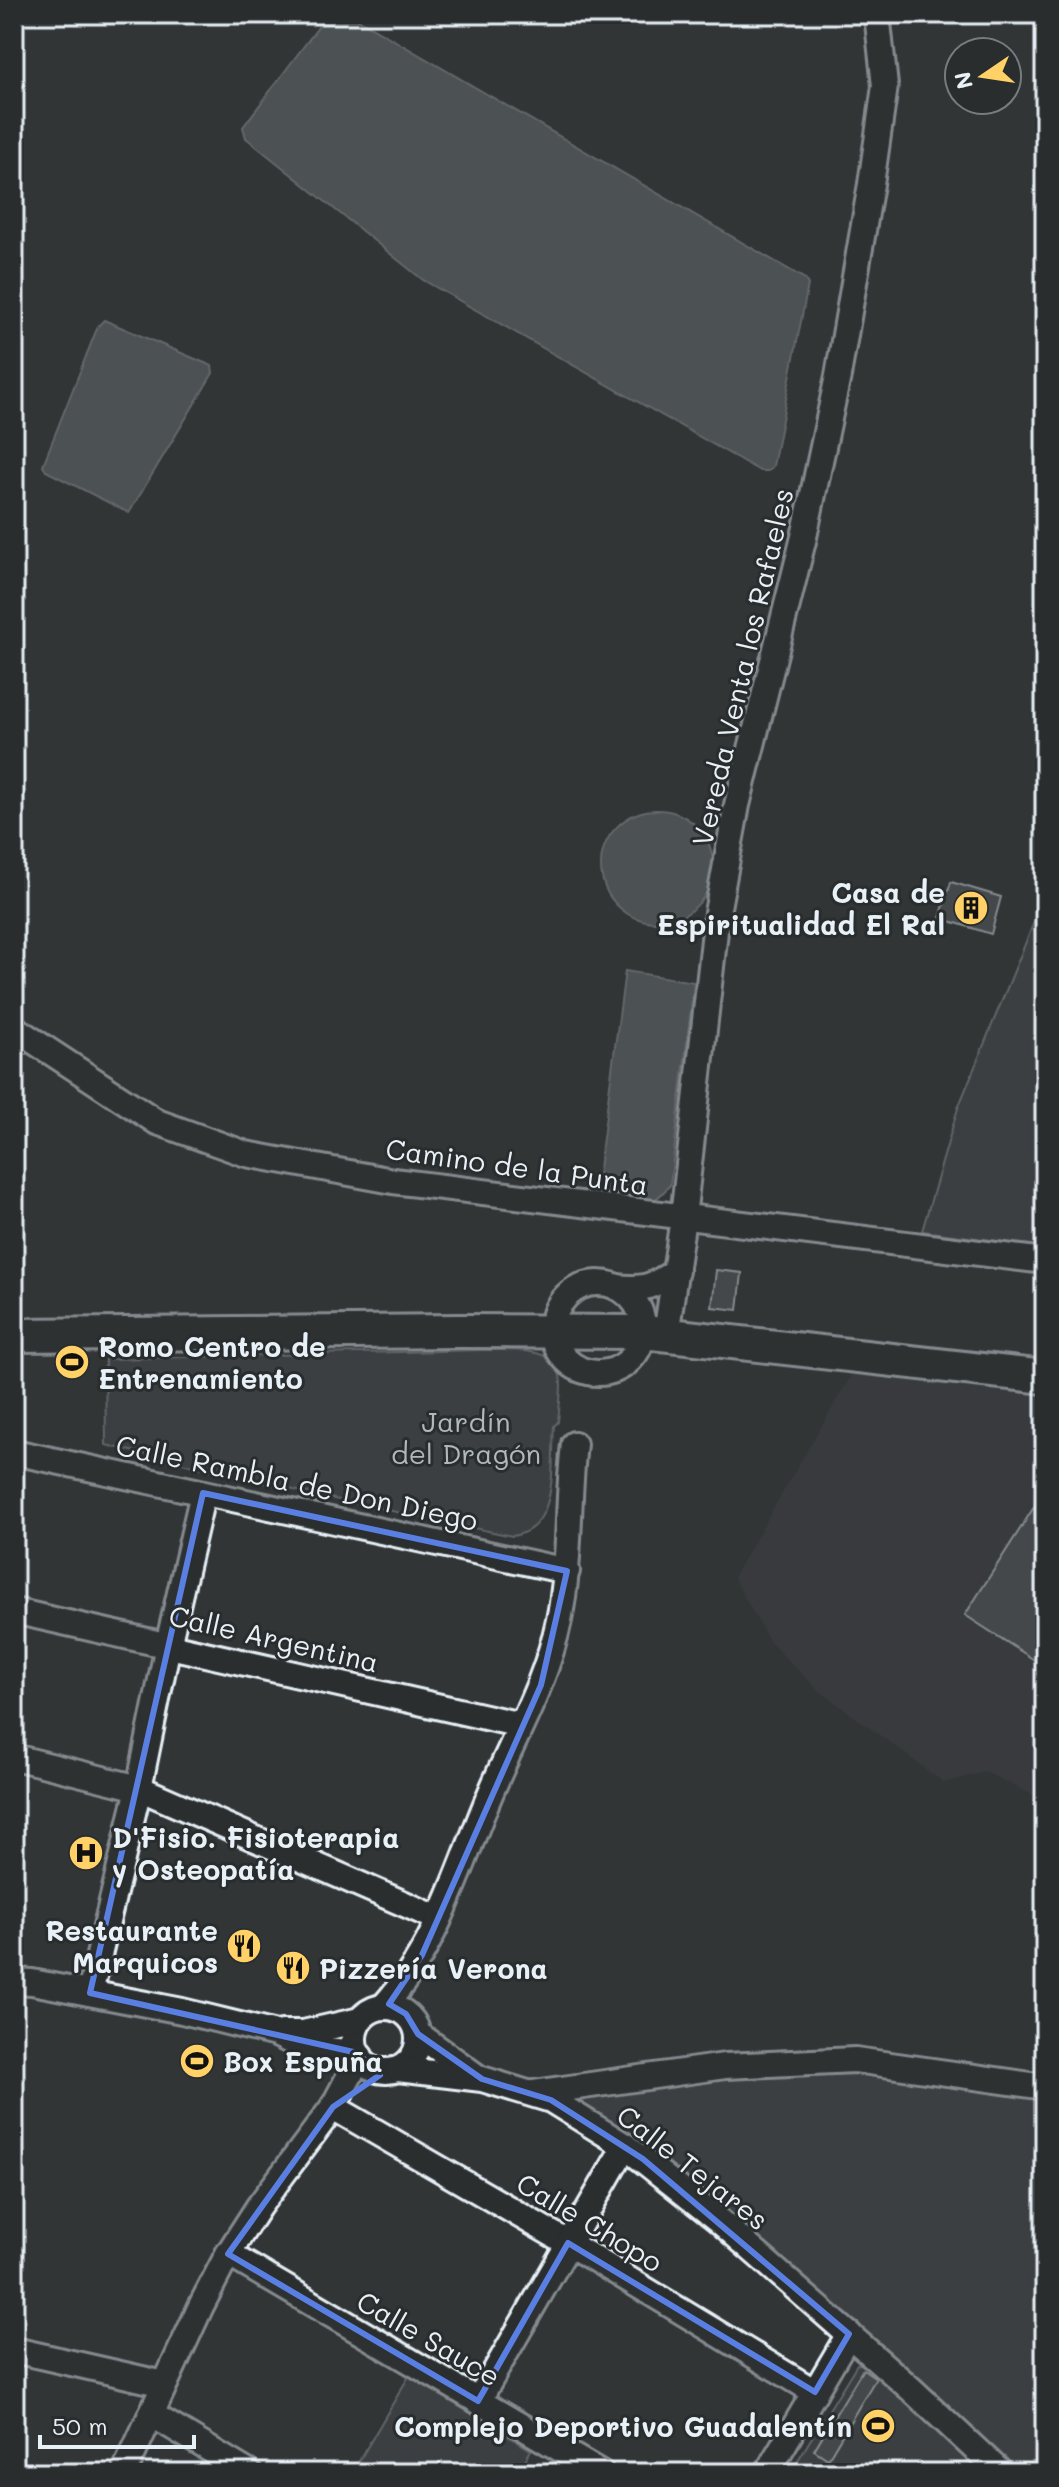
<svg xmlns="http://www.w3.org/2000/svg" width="1059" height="2487" font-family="Mali,sans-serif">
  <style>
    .built { fill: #3f4244 }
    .green { fill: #494d4f; stroke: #989fa4; stroke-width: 2 }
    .water { fill: #6e7376; stroke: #9fa5aa; stroke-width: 2 }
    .building { fill: #5c6063; stroke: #e8f1f8; stroke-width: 2 }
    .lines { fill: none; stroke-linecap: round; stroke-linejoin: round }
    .minor-casing { stroke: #e8f1f8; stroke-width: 30 }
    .major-casing { stroke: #e8f1f8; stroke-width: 38 }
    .minor { stroke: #2a2d2e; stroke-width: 24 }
    .major { stroke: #2a2d2e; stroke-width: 32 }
    .marked { fill: none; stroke: #5a7fe2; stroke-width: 6; stroke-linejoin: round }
    .labels { text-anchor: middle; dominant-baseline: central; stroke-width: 6; stroke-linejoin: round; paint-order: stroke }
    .street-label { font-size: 28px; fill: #e8f1f8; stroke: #2a2d2e }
    .poi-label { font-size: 28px; font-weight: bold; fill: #e8f1f8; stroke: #2a2d2e; text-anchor: start }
    .park-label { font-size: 28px; fill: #b0b8bd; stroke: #2a2d2e }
  </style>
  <rect width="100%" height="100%" fill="#323536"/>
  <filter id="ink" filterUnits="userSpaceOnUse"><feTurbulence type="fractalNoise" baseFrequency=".0125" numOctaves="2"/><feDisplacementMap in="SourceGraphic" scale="16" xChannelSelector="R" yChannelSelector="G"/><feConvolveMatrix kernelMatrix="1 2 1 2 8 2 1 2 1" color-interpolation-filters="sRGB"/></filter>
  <g filter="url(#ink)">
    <polygon class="built" points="854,1370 1045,1393 1045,1801 985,1772 944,1783 817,1689 770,1643 733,1577"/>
    <g class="green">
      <polygon points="1041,905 1045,906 1045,1247 922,1231 958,1108"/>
      <path d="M483 1350C511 1351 560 1343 561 1384 561 1396 559 1409 558 1422L554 1426C551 1463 560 1529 512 1536L315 1495 106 1445 105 1359Z"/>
      <polygon points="732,2071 884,2071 1045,2096 1045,2473 1018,2473 955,2414 665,2159 568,2099"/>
      <polygon points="857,2364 865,2365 883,2377 987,2473 790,2473"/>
      <polygon points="409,2376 531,2450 518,2473 352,2473"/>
    </g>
    <g class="water">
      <polygon points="328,14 349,14 805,279 808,285 773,466 768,471 760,471 423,280 246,138 243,127"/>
      <polygon points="104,320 212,366 213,373 129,513 46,471 43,465 98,326"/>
      <circle cx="657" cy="866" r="56"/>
      <path d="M625 971 694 982 670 1185C666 1189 661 1196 655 1199 643 1206 607 1198 596 1191Z"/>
    </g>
    <g class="building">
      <polygon points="951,882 1001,897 991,934 940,918"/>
      <polygon points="716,1270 742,1273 738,1310 712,1307"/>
      <polygon points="1045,1490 1045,1655 1039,1663 965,1615"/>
      <polygon points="863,2369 876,2378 828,2459 814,2450"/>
    </g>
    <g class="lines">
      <g class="minor-casing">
        <g id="minor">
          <polyline points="14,1028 157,1122 246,1154 393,1181 1045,1261"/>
          <circle cx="598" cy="1328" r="45"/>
          <path d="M616 1287C645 1290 652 1287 676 1271"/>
          <polyline points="666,1335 683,1218 717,913 737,805 804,537 838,376 871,184 885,86 877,14"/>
          <polyline points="14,1452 567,1571"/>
          <polyline points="14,1611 521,1725"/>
          <polyline points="14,1757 139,1788 439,1919"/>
          <polyline points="14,1981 32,1982 182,2011 276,2034 296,2044 316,2049 357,2053"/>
          <polyline points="90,1993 139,1788 168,1645 203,1493"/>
          <path d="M383 2007C440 1945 461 1860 494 1785 518 1730 547 1679 559 1620 571 1562 567 1503 574 1444"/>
          <circle cx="386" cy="2039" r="32"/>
          <polyline points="282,2033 303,2033 360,2020"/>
          <polyline points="418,2034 476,2076"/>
          <polyline points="398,2069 482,2079 551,2100 625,2146 717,2219 911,2389 1001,2473"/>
          <polyline points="534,2093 725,2066 855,2060 1045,2087"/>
          <polyline points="333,2107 568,2243 815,2392"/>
          <polyline points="228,2254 601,2473"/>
          <polyline points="14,2350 164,2384"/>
          <polyline points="478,2401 625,2146"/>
          <polyline points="151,2414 249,2473"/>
          <polyline points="124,2473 201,2306 228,2254 259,2206 333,2107 360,2056"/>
          <polyline points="767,2473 849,2334"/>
        </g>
      </g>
      <g class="major-casing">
        <polyline id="major" points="14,1335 459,1331 643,1332 1045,1377"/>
      </g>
      <use href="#minor" class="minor"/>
      <use href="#major" class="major"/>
    </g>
  </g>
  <path d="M0 0H1059V2487H0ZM203 1493 567 1571 541 1685 422 1955 389 2004 406 2014 418 2034 482 2079 551 2100 643 2159 849 2334 815 2392 568 2243 478 2401 228 2254 333 2107 380 2075 358 2053 90 1993Z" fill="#323536" fill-opacity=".55" fill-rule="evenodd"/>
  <path class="marked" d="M203 1493 567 1571 541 1685 422 1955 389 2004 406 2014 418 2034 482 2079 551 2100 643 2159 849 2334 815 2392 568 2243 478 2401 228 2254 333 2107 380 2075 358 2053 90 1993Z"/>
  <defs>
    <g id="building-disc" transform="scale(1.8)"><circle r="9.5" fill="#ffd166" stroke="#2a2d2e"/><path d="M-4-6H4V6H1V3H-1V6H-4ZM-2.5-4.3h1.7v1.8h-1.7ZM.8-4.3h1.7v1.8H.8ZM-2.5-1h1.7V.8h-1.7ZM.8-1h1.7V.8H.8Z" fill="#111"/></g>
    <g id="stadium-disc" transform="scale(1.8)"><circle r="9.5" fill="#ffd166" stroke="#2a2d2e"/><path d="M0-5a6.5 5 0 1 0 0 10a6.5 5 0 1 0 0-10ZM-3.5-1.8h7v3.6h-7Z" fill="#111"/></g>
    <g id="hospital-disc" transform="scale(1.8)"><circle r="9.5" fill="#ffd166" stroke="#2a2d2e"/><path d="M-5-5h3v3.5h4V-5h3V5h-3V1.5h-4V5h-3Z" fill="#111"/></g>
    <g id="restaurant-disc" transform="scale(1.8)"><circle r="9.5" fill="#ffd166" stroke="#2a2d2e"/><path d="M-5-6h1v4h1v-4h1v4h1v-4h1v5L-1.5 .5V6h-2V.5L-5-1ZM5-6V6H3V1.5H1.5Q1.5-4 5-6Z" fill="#111"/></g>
  </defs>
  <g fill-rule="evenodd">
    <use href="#building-disc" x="971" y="908"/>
    <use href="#stadium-disc" x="72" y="1362"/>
    <use href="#hospital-disc" x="86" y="1853"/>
    <use href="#restaurant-disc" x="244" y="1946"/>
    <use href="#restaurant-disc" x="293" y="1968"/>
    <use href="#stadium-disc" x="197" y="2061"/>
    <use href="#stadium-disc" x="878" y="2426"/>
  </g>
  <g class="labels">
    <g class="street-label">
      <text transform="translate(742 667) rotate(-77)">Vereda Venta los Rafaeles</text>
      <text transform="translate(517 1166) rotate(8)">Camino de la Punta</text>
      <text transform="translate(297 1482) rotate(12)">Calle Rambla de Don Diego</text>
      <text transform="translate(274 1638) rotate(13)">Calle Argentina</text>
      <text transform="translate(693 2167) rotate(38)">Calle Tejares</text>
      <text transform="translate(590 2222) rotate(31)">Calle Chopo</text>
      <text transform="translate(429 2338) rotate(30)">Calle Sauce</text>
    </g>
    <g class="poi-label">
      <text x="945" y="892" text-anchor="end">Casa de<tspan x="945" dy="32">Espiritualidad El Ral</tspan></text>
      <text x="98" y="1346">Romo Centro de<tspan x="98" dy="32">Entrenamiento</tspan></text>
      <text x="112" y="1837">D'Fisio. Fisioterapia<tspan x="112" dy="32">y Osteopatía</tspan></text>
      <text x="218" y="1930" text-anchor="end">Restaurante<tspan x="218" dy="32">Marquicos</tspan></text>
      <text x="319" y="1968">Pizzería Verona</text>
      <text x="223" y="2061">Box Espuña</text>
      <text x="852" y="2426" text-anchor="end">Complejo Deportivo Guadalentín</text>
    </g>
    <g class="park-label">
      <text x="466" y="1421">Jardín<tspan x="466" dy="32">del Dragón</tspan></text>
    </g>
  </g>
  <rect width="1059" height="2487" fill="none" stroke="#2a2d2e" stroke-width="48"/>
  <rect x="24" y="24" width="1011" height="2439" fill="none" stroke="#e8f1f8" stroke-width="3" filter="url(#ink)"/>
  <g transform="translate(983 76) rotate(257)"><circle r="38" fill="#2a2d2e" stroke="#767b7f" stroke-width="2"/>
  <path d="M0-6L14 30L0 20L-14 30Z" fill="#ffd166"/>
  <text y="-12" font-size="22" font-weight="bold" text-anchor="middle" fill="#e8f1f8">N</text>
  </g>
  <path d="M40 2435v12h154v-12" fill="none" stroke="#e8f1f8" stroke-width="4"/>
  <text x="52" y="2435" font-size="24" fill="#e8f1f8" stroke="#2a2d2e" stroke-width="6" paint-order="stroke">50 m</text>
</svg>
